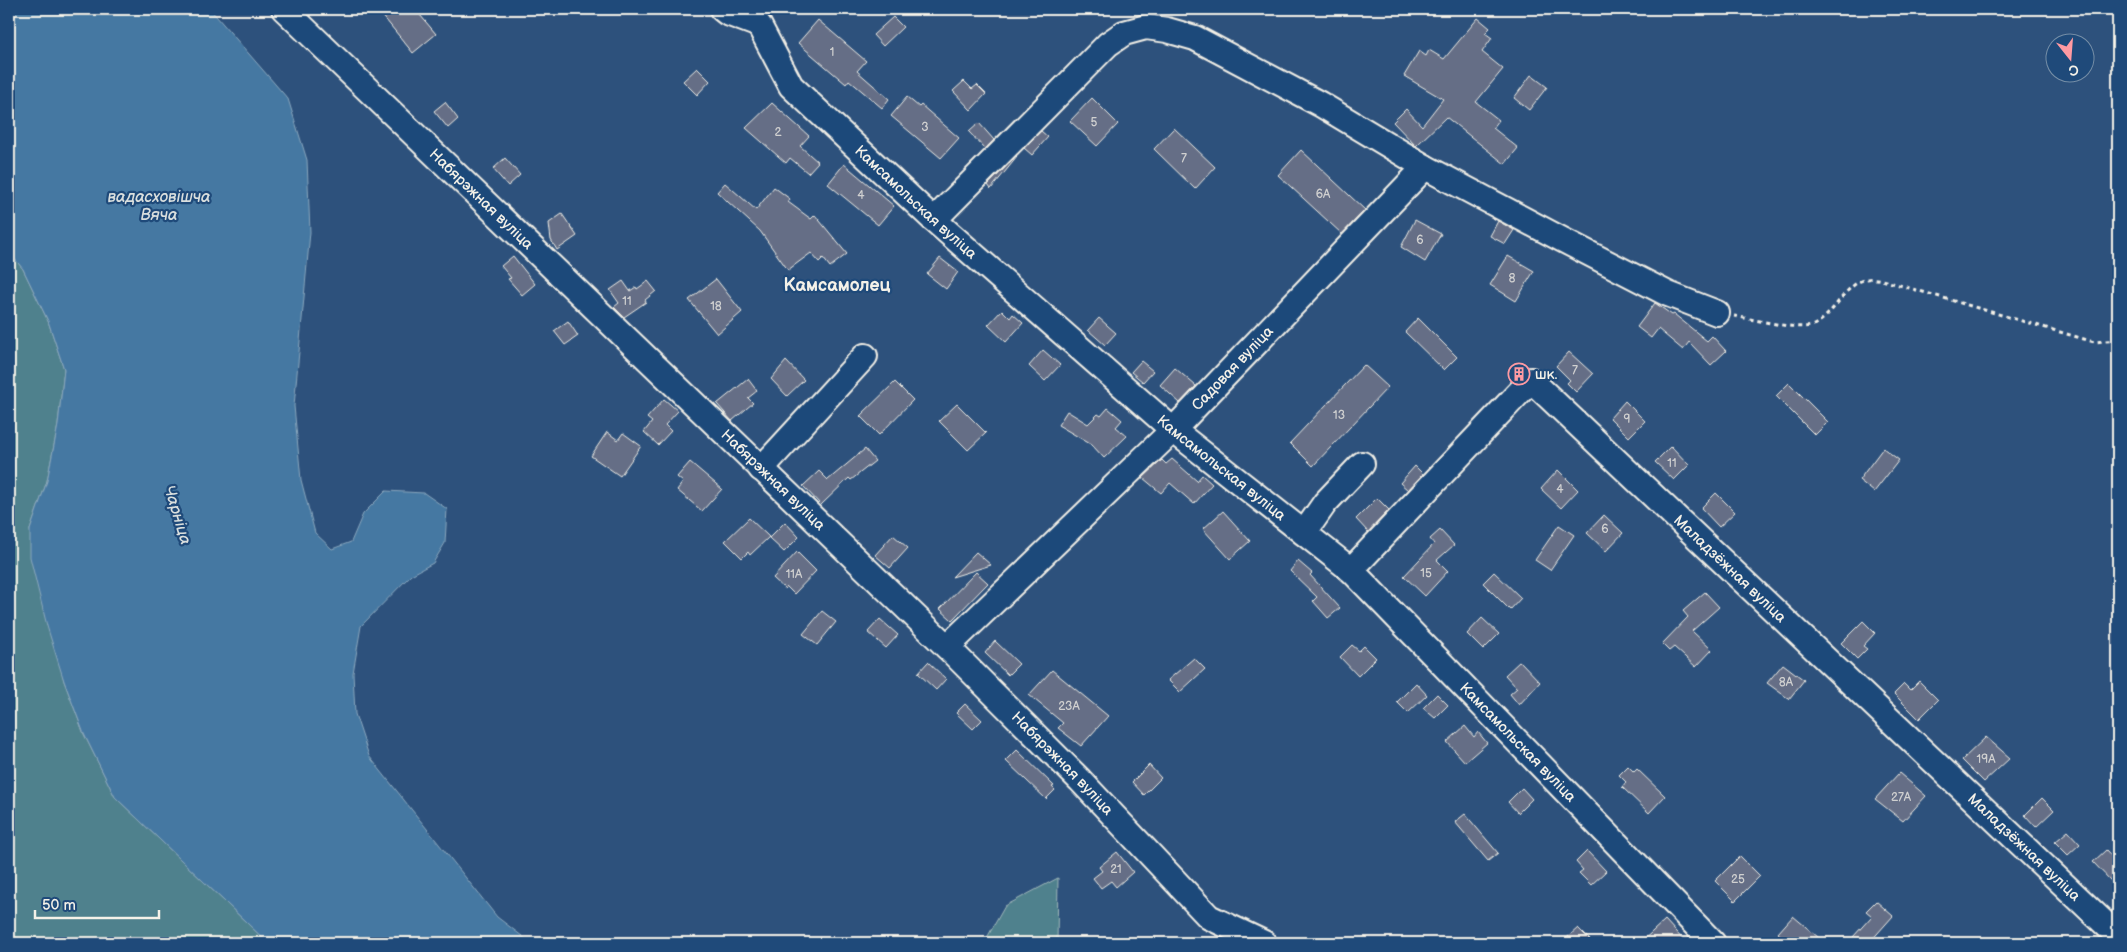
<svg xmlns="http://www.w3.org/2000/svg" width="2127" height="952" font-family="'Balsamiq Sans',sans-serif">
  <style>
    .green { fill: #4f818d; stroke: #a2b9ba }
    .water { fill: #4578a2; stroke: #8ba8be }
    .building { fill: #656e86; stroke: #f4f1e8 }
    .lines { fill: none; stroke-linecap: round; stroke-linejoin: round }
    .minor-casing { stroke: #f4f1e8; stroke-width: 28 }
    .path { stroke: #f4f1e8; stroke-width: 3; stroke-dasharray: 4 4; stroke-linecap: butt }
    .minor { stroke: #1f4a7a; stroke-width: 24 }
    .labels { text-anchor: middle; dominant-baseline: central; stroke-width: 4.5; stroke-linejoin: round; paint-order: stroke }
    .number-label { font-size: 12px; fill: #d0d0d0 }
    .street-label { font-size: 15px; fill: #f4f1e8; stroke: #1f4a7a }
    .poi-label { font-size: 15px; fill: #f4f1e8; stroke: #1f4a7a; text-anchor: start }
    .water-label { font-size: 16px; font-style: italic; fill: #dadfde; stroke: #1f4a7a }
    .quarter-label { font-size: 18px; font-weight: bold; fill: #f4f1e8; stroke: #1f4a7a }
  </style>
  <rect width="100%" height="100%" fill="#2d517c"/>
  <filter id="ink" filterUnits="userSpaceOnUse"><feTurbulence type="fractalNoise" baseFrequency=".02" numOctaves="2"/><feDisplacementMap in="SourceGraphic" scale="10" xChannelSelector="R" yChannelSelector="G"/><feConvolveMatrix kernelMatrix="1 2 1 2 8 2 1 2 1" color-interpolation-filters="sRGB"/></filter>
  <g filter="url(#ink)">
    <g class="green">
      <polygon points="9,252 23,269 48,321 64,369 58,425 47,481 30,530 64,681 84,734 115,797 268,943 9,943"/>
      <polygon points="1058,878 1057,943 984,943 1005,906"/>
    </g>
    <polygon class="water" points="9,9 210,9 288,99 307,160 310,232 294,406 301,480 315,533 332,549 351,542 363,514 386,491 424,493 447,509 445,543 433,563 411,575 361,626 353,673 355,714 369,756 497,917 531,943 268,943 115,797 84,734 64,681 47,626 30,557 30,530 47,481 58,425 64,369 48,321 23,269 9,252"/>
    <g class="building">
      <polygon points="377,9 415,9 436,34 413,53"/>
      <polygon points="893,17 903,27 883,46 873,35"/>
      <polygon points="1478,18 1490,28 1485,33 1492,38 1482,52 1503,69 1476,102 1499,120 1493,128 1518,148 1505,164 1446,117 1416,146 1393,122 1406,109 1422,126 1443,99 1404,76 1419,51 1426,56 1429,50 1444,59"/>
      <polygon points="818,20 866,61 857,71 889,99 882,108 849,80 846,84 798,43"/>
      <polygon points="697,68 710,81 697,95 683,81"/>
      <polygon points="1531,75 1547,87 1529,110 1514,98"/>
      <polygon points="964,81 972,89 977,85 986,94 971,110 953,91"/>
      <polygon points="907,97 919,107 921,105 959,138 941,158 891,116"/>
      <polygon points="1092,98 1118,124 1097,146 1070,121"/>
      <polygon points="445,102 458,119 448,128 434,111"/>
      <polygon points="772,103 809,136 800,146 818,162 808,173 790,158 786,163 746,128"/>
      <polygon points="979,123 994,140 985,149 969,132"/>
      <polygon points="1174,128 1215,167 1195,189 1154,149"/>
      <polygon points="1041,131 1048,137 1032,155 1024,148"/>
      <polygon points="1301,150 1365,210 1342,234 1278,175"/>
      <polygon points="1016,156 1017,157 991,189 988,185"/>
      <polygon points="505,158 520,175 508,186 493,169"/>
      <polygon points="844,164 894,206 878,225 828,184"/>
      <polygon points="725,183 756,210 774,187 790,199 788,202 811,219 815,215 847,254 830,267 823,258 819,262 811,253 788,270 760,231 717,192"/>
      <polygon points="562,214 577,236 557,250 551,240 549,223"/>
      <polygon points="1415,220 1441,234 1425,262 1401,247"/>
      <polygon points="1498,221 1514,230 1505,244 1490,236"/>
      <polygon points="513,256 535,284 522,295 508,279 511,278 501,266"/>
      <polygon points="1508,256 1534,271 1516,301 1490,285"/>
      <polygon points="940,258 958,272 946,289 927,274"/>
      <polygon points="716,279 742,312 717,334 689,300"/>
      <polygon points="623,281 630,291 636,287 637,289 648,281 656,291 645,300 646,302 624,317 614,307 619,303 610,290"/>
      <polygon points="1655,303 1672,315 1674,314 1707,341 1712,336 1726,351 1711,365 1689,342 1683,350 1658,329 1651,338 1637,327"/>
      <polygon points="1002,310 1010,318 1013,314 1023,323 1006,342 988,325"/>
      <polygon points="1099,318 1116,333 1105,345 1088,330"/>
      <polygon points="1418,318 1457,357 1444,370 1405,332"/>
      <polygon points="568,321 578,336 565,345 554,331"/>
      <polygon points="1043,350 1060,365 1045,381 1029,366"/>
      <polygon points="1569,352 1593,374 1576,392 1567,383 1570,380 1556,366"/>
      <polygon points="786,361 804,380 787,396 771,379"/>
      <polygon points="1141,361 1153,371 1143,382 1131,372"/>
      <polygon points="1364,365 1388,387 1313,466 1290,443"/>
      <polygon points="1175,368 1196,386 1180,403 1160,385"/>
      <polygon points="748,379 757,391 748,398 753,403 732,421 717,404"/>
      <polygon points="895,382 913,400 879,435 860,416"/>
      <polygon points="1789,383 1828,422 1815,435 1776,396"/>
      <polygon points="664,399 678,411 665,425 671,431 658,445 644,432 652,422 647,418"/>
      <polygon points="1625,401 1645,421 1629,437 1610,418"/>
      <polygon points="957,404 986,433 968,450 939,421"/>
      <polygon points="1108,408 1122,420 1116,427 1127,436 1104,458 1092,445 1058,425 1067,411 1088,424 1098,414 1101,416"/>
      <polygon points="607,432 618,440 623,433 641,446 620,476 591,456"/>
      <polygon points="1671,446 1689,465 1674,480 1655,462"/>
      <polygon points="1883,448 1899,460 1874,492 1859,480"/>
      <polygon points="865,449 875,461 851,480 849,478 821,505 803,486 819,471 828,480"/>
      <polygon points="1172,459 1197,481 1202,475 1212,484 1194,504 1170,483 1161,493 1143,478 1162,460 1166,464"/>
      <polygon points="690,462 722,489 702,511 677,490 683,482 677,477"/>
      <polygon points="1415,466 1423,474 1408,490 1400,483"/>
      <polygon points="1558,470 1578,490 1561,508 1541,489"/>
      <polygon points="1716,493 1735,512 1719,527 1701,508"/>
      <polygon points="1377,498 1389,510 1368,532 1356,519"/>
      <polygon points="1223,511 1250,541 1230,559 1203,529"/>
      <polygon points="1604,515 1623,533 1606,551 1587,533"/>
      <polygon points="749,518 769,537 750,555 748,552 742,558 725,541"/>
      <polygon points="785,522 799,537 784,552 769,538"/>
      <polygon points="1559,525 1574,535 1550,570 1535,560"/>
      <polygon points="1440,530 1454,545 1437,560 1448,571 1425,596 1404,576 1434,544 1430,539"/>
      <polygon points="893,535 908,548 890,568 875,555"/>
      <polygon points="797,552 816,571 794,594 787,587 785,589 773,578"/>
      <polygon points="976,552 991,565 952,577"/>
      <polygon points="1298,561 1312,573 1310,575 1340,608 1328,618 1313,601 1317,597 1290,571"/>
      <polygon points="976,572 988,583 952,620 940,609"/>
      <polygon points="1494,572 1521,598 1510,610 1483,583"/>
      <polygon points="1705,592 1719,607 1692,631 1712,650 1696,667 1674,647 1669,651 1662,644 1688,617 1683,611"/>
      <polygon points="822,611 836,622 817,645 803,634"/>
      <polygon points="1482,618 1499,634 1483,650 1467,634"/>
      <polygon points="880,619 898,635 886,648 868,632"/>
      <polygon points="1863,621 1875,633 1863,646 1867,649 1857,659 1841,643"/>
      <polygon points="995,641 1019,664 1008,675 985,653"/>
      <polygon points="1352,645 1359,651 1364,646 1376,658 1358,676 1340,657"/>
      <polygon points="1194,658 1205,669 1180,692 1168,680"/>
      <polygon points="1520,661 1540,682 1519,705 1510,694 1517,688 1505,675"/>
      <polygon points="928,662 946,679 936,690 918,673"/>
      <polygon points="1783,664 1804,680 1789,699 1767,683"/>
      <polygon points="1052,670 1108,716 1081,746 1058,728 1063,723 1029,695"/>
      <polygon points="1919,681 1938,700 1919,719 1894,694 1904,684 1910,690"/>
      <polygon points="1416,683 1427,695 1408,713 1397,702"/>
      <polygon points="1437,694 1448,705 1435,718 1423,708"/>
      <polygon points="965,704 982,720 973,729 956,713"/>
      <polygon points="1465,726 1474,737 1478,732 1487,743 1465,762 1447,742"/>
      <polygon points="1986,737 2010,758 1984,782 1962,760"/>
      <polygon points="1017,750 1054,786 1052,787 1055,790 1046,799 1006,761"/>
      <polygon points="1149,765 1161,778 1144,795 1132,782"/>
      <polygon points="1628,766 1634,772 1637,769 1665,796 1649,813 1622,787 1626,782 1619,775"/>
      <polygon points="1899,773 1926,796 1903,821 1875,799"/>
      <polygon points="1522,788 1532,799 1518,813 1508,802"/>
      <polygon points="2042,798 2054,810 2036,827 2025,815"/>
      <polygon points="1465,814 1498,853 1488,861 1455,822"/>
      <polygon points="2068,831 2080,844 2068,855 2055,842"/>
      <polygon points="2106,850 2118,863 2118,875 2111,881 2093,862"/>
      <polygon points="1587,851 1606,871 1591,885 1579,873 1583,870 1576,862"/>
      <polygon points="1117,852 1133,872 1116,887 1111,881 1101,888 1093,878 1102,871 1099,867"/>
      <polygon points="1740,856 1760,876 1735,901 1715,881"/>
      <polygon points="1876,901 1893,916 1869,943 1860,943 1853,937 1872,916 1866,911"/>
      <polygon points="1793,916 1825,943 1789,943 1778,933"/>
      <polygon points="1665,920 1686,943 1640,943"/>
      <polygon points="1578,928 1593,943 1561,943"/>
    </g>
    <g class="lines">
      <g class="minor-casing">
        <g id="minor">
          <path id="s1" d="M284 9 947 647 1080 780 1209 917 1264 943"/>
          <path id="s2" d="M722 9 727 13 759 25 791 86 934 220 1173 430 1351 570 1713 943"/>
          <polyline points="934,220 1108,44 1124,33 1146,27 1167,30 1195,38 1320,104 1425,167 1561,239 1668,294 1717,313"/>
          <polyline points="761,469 865,356"/>
          <polyline points="1304,533 1325,503 1362,464"/>
          <path id="s3" d="M1351 570 1531 380 2118 936"/>
          <path id="s4" d="M947 647 1173 430 1425 167"/>
        </g>
      </g>
      <path class="path" d="M1734 316C1752 319 1796 330 1811 326 1833 319 1844 283 1867 279 1872 278 1877 279 1882 280L2094 342 2118 340"/>
      <use href="#minor" class="minor"/>
    </g>
  </g>
  <defs>
    <g id="building-ring" transform="scale(1.125)"><circle r="9.5" fill="#1f4a7a" stroke="#ff9aa2" stroke-width="1.5"/><path d="M-4-6H4V6H1V3H-1V6H-4ZM-2.5-4.3h1.7v1.8h-1.7ZM.8-4.3h1.7v1.8H.8ZM-2.5-1h1.7V.8h-1.7ZM.8-1h1.7V.8H.8Z" fill="#ff9aa2"/></g>
  </defs>
  <g fill-rule="evenodd">
    <use href="#building-ring" x="1519" y="374"/>
  </g>
  <g class="labels">
    <g class="number-label">
      <text x="832" y="52">1</text>
      <text x="1094" y="122">5</text>
      <text x="925" y="127">3</text>
      <text x="778" y="132">2</text>
      <text x="1184" y="158">7</text>
      <text x="1323" y="194">6А</text>
      <text x="861" y="195">4</text>
      <text x="1420" y="240">6</text>
      <text x="1512" y="278">8</text>
      <text x="627" y="301">11</text>
      <text x="716" y="306">18</text>
      <text x="1575" y="370">7</text>
      <text x="1339" y="415">13</text>
      <text x="1627" y="419">9</text>
      <text x="1672" y="463">11</text>
      <text x="1560" y="489">4</text>
      <text x="1605" y="529">6</text>
      <text x="1426" y="573">15</text>
      <text x="794" y="574">11А</text>
      <text x="1786" y="682">8А</text>
      <text x="1069" y="706">23А</text>
      <text x="1986" y="759">19А</text>
      <text x="1901" y="797">27А</text>
      <text x="1116" y="869">21</text>
      <text x="1738" y="879">25</text>
    </g>
    <g class="street-label">
      <text stroke="none"><textPath href="#s1" startOffset="274">Набярэжная вуліца</textPath></text>
      <text stroke="none"><textPath href="#s2" startOffset="280">Камсамольская вуліца</textPath></text>
      <text stroke="none"><textPath href="#s4" startOffset="399">Садовая вуліца</textPath></text>
      <text stroke="none"><textPath href="#s2" startOffset="685">Камсамольская вуліца</textPath></text>
      <text stroke="none"><textPath href="#s1" startOffset="679">Набярэжная вуліца</textPath></text>
      <text stroke="none"><textPath href="#s3" startOffset="536">Маладзёжная вуліца</textPath></text>
      <text stroke="none"><textPath href="#s2" startOffset="1090">Камсамольская вуліца</textPath></text>
      <text stroke="none"><textPath href="#s1" startOffset="1084">Набярэжная вуліца</textPath></text>
      <text stroke="none"><textPath href="#s3" startOffset="941">Маладзёжная вуліца</textPath></text>
    </g>
    <g class="poi-label">
      <text x="1535" y="374">шк.</text>
    </g>
    <g class="water-label">
      <text x="159" y="197">вадасховішча<tspan x="159" dy="18">Вяча</tspan></text>
      <text transform="translate(177 515) rotate(73)">Чарніца</text>
    </g>
    <g class="quarter-label">
      <text x="837" y="285">Камсамолец</text>
    </g>
  </g>
  <rect width="2127" height="952" fill="none" stroke="#1f4a7a" stroke-width="30"/>
  <rect x="15" y="15" width="2097" height="922" fill="none" stroke="#f4f1e8" stroke-width="2" filter="url(#ink)"/>
  <g transform="translate(2070 58) rotate(163)"><circle r="24" fill="#1f4a7a" stroke="#748da6"/>
  <path d="M0-4L9 19L0 12L-9 19Z" fill="#ff9aa2"/>
  <text y="-8" font-size="14" font-weight="bold" text-anchor="middle" fill="#f4f1e8">С</text>
  </g>
  <path d="M35 910v8h124v-8" fill="none" stroke="#f4f1e8" stroke-width="2.5"/>
  <text x="42" y="910" font-size="15" fill="#f4f1e8" stroke="#1f4a7a" stroke-width="4" paint-order="stroke">50 m</text>
</svg>
